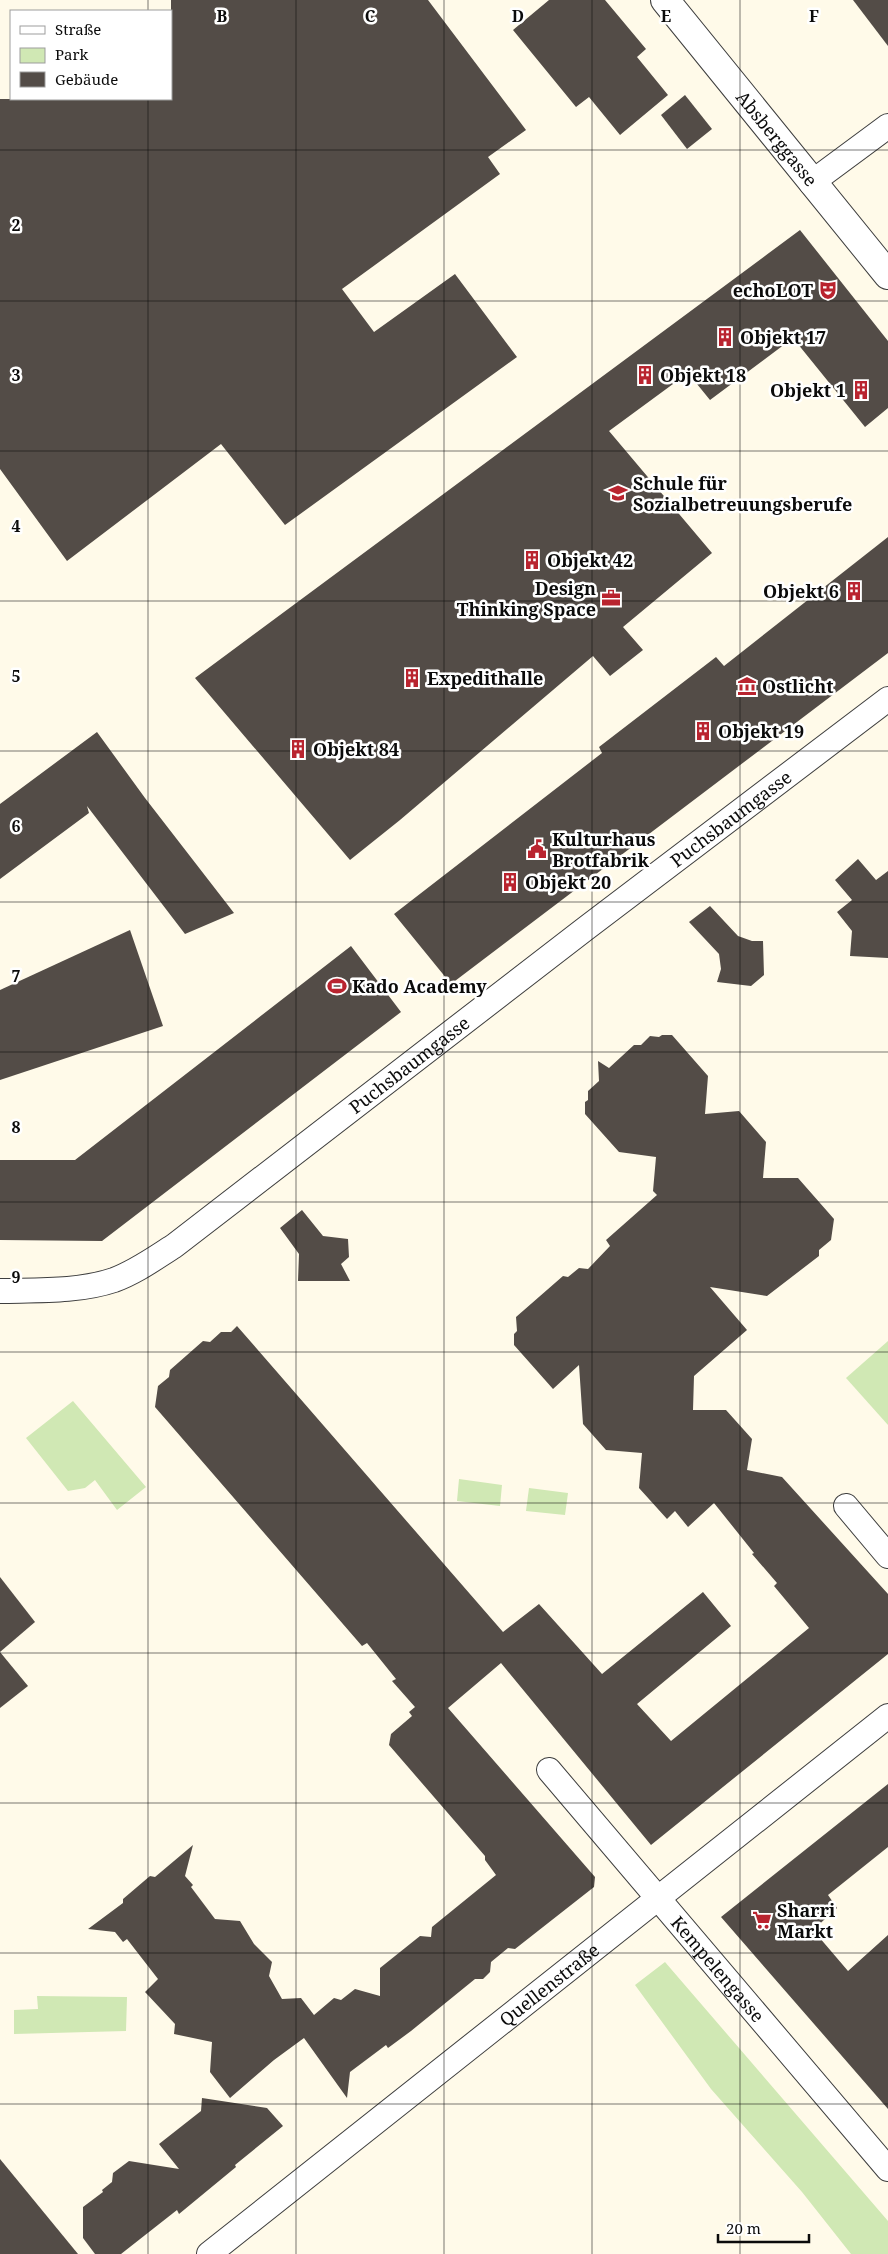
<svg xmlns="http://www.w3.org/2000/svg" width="888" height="2254" font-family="'Noto Serif',serif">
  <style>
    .green { fill: #d0e8b4 }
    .building { fill: #534c47 }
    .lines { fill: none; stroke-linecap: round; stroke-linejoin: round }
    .minor-casing { stroke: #3e3e3e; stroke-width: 26 }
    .tertiary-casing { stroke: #3e3e3e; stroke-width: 30 }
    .minor { stroke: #fff; stroke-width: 24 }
    .tertiary { stroke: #fff; stroke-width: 28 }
    .grid { fill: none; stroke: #0b0b0b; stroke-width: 1; stroke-opacity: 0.55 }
    .labels { text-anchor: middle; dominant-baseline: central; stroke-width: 5; stroke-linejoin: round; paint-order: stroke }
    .street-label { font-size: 18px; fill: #0b0b0b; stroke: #fff }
    .poi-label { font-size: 18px; font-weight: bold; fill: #0b0b0b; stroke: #fff; text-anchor: start }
    .grid-label { font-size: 16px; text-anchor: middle; font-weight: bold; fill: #0b0b0b; stroke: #fff; stroke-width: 5; stroke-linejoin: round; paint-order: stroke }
  </style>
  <rect width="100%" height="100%" fill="#fffae9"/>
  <g class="green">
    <polygon points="888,1341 888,1425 846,1378"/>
    <polygon points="73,1401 146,1487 117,1510 95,1480 85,1488 68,1491 26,1438"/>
    <polygon points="459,1479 502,1485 500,1506 457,1501"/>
    <polygon points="529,1488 568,1493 565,1515 526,1511"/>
    <polygon points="665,1962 888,2221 888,2254 851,2254 802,2192 711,2089 635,1985"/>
    <polygon points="37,1996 127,1997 126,2031 14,2034 14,2010 38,2009"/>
  </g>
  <g class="building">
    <polygon points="171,0 428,0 526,130 488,157 500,174 342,289 374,332 455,274 517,357 285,525 221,444 67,561 0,469 0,99 171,99"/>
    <polygon points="549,0 605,0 646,49 637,57 668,95 620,135 589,97 576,107 513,30"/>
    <polygon points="853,0 888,0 888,46"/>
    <polygon points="685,95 712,129 687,149 661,115"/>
    <polygon points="800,230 888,341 888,408 865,427 793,338 710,400 688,373 609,431 712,553 623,627 643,650 610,676 593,656 400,820 350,860 195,678"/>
    <polygon points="888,537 888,653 451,984 394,914 602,753 599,747 716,657 724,666"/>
    <polygon points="97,732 145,798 234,913 185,934 87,806 89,813 0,879 0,804"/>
    <polygon points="858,859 876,880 888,871 888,958 850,956 852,931 837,912 852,900 835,880"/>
    <polygon points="710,906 738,936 752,941 763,941 764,975 751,986 717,982 721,969 719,954 689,922"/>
    <polygon points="130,930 163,1026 0,1080 0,990"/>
    <polygon points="351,946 401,1012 102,1241 0,1240 0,1160 75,1160"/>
    <polygon points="662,1035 672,1035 708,1076 705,1114 739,1111 766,1142 763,1178 798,1178 834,1219 831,1240 819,1250 819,1256 767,1296 710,1287 747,1330 694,1376 693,1410 726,1410 752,1439 747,1470 782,1477 888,1594 888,1654 651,1845 501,1663 448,1708 595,1877 594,1887 515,1949 508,1948 491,1962 490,1972 483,1979 475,1979 411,2031 388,2048 386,2045 350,2072 347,2098 304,2038 274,2060 230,2098 210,2072 212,2042 174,2034 175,2024 145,1992 158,1979 127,1939 123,1942 115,1932 88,1929 123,1903 123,1899 150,1876 155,1877 193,1845 185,1876 193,1885 191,1887 215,1919 240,1921 254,1944 272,1962 269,1976 282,1999 301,1998 314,2015 334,1998 341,2000 355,1989 380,1996 380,1968 420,1936 431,1937 432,1927 496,1875 485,1860 485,1856 389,1745 391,1734 412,1716 409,1712 415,1707 392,1681 396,1679 367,1643 362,1646 155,1407 158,1386 169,1377 170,1370 203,1341 210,1342 221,1332 231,1332 237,1326 503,1632 539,1604 602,1674 703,1592 731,1626 637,1704 671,1741 809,1628 774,1586 777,1583 752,1554 754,1553 714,1503 688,1527 675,1511 667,1519 639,1488 642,1453 606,1450 583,1424 579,1365 553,1389 514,1345 514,1334 517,1331 516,1317 563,1276 568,1277 579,1268 588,1269 610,1246 606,1240 657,1195 653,1191 656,1157 619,1152 585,1114 585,1102 588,1100 588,1091 599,1081 598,1061 609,1068 634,1045 641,1045 650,1036 659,1037"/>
    <polygon points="302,1210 323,1236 348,1239 349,1257 341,1264 350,1281 298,1281 299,1254 280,1228"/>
    <polygon points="0,1577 35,1622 0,1652"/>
    <polygon points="0,1652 28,1686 0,1708"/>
    <polygon points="888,1784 888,1847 828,1895 837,1908 813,1930 848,1971 888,1935 888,2109 721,1917"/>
    <polygon points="202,2098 267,2108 283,2126 235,2165 236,2167 179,2214 177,2210 121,2254 95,2254 83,2238 83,2207 103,2192 102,2190 112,2182 113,2173 129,2161 179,2169 159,2144 201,2111"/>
    <polygon points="0,2159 78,2254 0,2254"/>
  </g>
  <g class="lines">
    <g class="minor-casing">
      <g id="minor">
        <polyline points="811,183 888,126"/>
        <path id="s1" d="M0 1291C38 1290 78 1292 114 1280 136 1272 155 1258 174 1246L585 929 888 699"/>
        <polyline points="846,1506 888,1556"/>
        <path id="s2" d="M549 1770 888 2169"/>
        <path id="s3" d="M209 2254 888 1716"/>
      </g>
    </g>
    <g class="tertiary-casing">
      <g id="tertiary">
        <path id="s4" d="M665 0 888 275"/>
      </g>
    </g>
    <use href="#minor" class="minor"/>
    <use href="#tertiary" class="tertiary"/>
  </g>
  <path class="grid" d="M148 0V11M296 0V2254M444 0V2254M592 0V2254M740 0V2254M148 99V2254M0 150H888M0 301H888M0 451H888M0 601H888M0 751H888M0 902H888M0 1052H888M0 1202H888M0 1352H888M0 1503H888M0 1653H888M0 1803H888M0 1953H888M0 2104H888"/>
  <defs>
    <g id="theatre-bare" transform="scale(1.5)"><path d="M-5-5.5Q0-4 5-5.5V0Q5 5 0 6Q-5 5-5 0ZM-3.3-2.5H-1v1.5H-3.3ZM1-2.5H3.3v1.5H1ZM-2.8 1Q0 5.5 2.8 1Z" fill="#b9242f" stroke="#fff" stroke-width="2.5" paint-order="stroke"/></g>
    <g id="building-bare" transform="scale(1.5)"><path d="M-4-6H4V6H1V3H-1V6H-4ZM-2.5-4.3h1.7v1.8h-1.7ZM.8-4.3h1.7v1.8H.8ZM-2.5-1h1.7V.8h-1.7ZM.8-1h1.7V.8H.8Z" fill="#b9242f" stroke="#fff" stroke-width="2.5" paint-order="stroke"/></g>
    <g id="school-bare" transform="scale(1.5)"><path d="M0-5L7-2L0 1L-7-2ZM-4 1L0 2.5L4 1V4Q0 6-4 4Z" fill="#b9242f" stroke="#fff" stroke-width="2.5" paint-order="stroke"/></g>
    <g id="office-bare" transform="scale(1.5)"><path d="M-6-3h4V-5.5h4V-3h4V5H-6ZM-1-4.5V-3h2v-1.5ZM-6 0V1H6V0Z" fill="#b9242f" stroke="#fff" stroke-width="2.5" paint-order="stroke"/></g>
    <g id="museum-bare" transform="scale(1.5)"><path d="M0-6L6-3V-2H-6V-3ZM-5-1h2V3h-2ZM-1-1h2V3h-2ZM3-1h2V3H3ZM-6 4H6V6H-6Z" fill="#b9242f" stroke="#fff" stroke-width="2.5" paint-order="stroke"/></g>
    <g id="civic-bare" transform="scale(1.5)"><path d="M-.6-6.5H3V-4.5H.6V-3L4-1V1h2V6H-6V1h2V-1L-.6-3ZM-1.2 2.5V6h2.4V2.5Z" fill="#b9242f" stroke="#fff" stroke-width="2.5" paint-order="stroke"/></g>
    <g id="stadium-bare" transform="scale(1.5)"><path d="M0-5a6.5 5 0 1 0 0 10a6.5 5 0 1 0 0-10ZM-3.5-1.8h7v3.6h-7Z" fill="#b9242f" stroke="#fff" stroke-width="2.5" paint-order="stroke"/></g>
    <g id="supermarket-bare" transform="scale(1.5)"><path d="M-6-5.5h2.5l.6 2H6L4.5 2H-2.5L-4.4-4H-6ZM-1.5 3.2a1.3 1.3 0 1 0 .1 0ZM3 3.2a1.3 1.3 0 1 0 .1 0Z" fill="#b9242f" stroke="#fff" stroke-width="2.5" paint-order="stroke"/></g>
  </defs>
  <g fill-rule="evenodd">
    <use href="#theatre-bare" x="828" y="290"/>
    <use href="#building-bare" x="725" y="337"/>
    <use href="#building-bare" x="645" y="375"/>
    <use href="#building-bare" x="861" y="390"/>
    <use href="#school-bare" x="618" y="493"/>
    <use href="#building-bare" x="532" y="560"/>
    <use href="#building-bare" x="854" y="591"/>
    <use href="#office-bare" x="611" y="598"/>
    <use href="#building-bare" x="412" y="678"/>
    <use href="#museum-bare" x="747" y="686"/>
    <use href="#building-bare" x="703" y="731"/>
    <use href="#building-bare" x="298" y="749"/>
    <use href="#civic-bare" x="537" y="849"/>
    <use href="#building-bare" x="510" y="882"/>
    <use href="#stadium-bare" x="337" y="986"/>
    <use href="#supermarket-bare" x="762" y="1920"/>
  </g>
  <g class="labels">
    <g class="street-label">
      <text stroke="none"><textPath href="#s4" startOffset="178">Absberggasse</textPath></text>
      <text stroke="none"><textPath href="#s1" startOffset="886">Puchsbaumgasse</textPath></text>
      <text stroke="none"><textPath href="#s1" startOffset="481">Puchsbaumgasse</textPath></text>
      <text stroke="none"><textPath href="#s2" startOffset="261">Kempelengasse</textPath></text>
      <text stroke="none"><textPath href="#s3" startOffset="434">Quellenstraße</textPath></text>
    </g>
    <g class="poi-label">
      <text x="813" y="290" text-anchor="end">echoLOT</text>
      <text x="740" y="337">Objekt 17</text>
      <text x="660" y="375">Objekt 18</text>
      <text x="846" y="390" text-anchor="end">Objekt 1</text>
      <text x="633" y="483">Schule für<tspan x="633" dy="21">Sozialbetreuungsberufe</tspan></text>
      <text x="547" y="560">Objekt 42</text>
      <text x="596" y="588" text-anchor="end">Design<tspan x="596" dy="21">Thinking Space</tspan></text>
      <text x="839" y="591" text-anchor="end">Objekt 6</text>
      <text x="427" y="678">Expedithalle</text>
      <text x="762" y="686">Ostlicht</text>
      <text x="718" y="731">Objekt 19</text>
      <text x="313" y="749">Objekt 84</text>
      <text x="552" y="839">Kulturhaus<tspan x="552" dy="21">Brotfabrik</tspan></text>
      <text x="525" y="882">Objekt 20</text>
      <text x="352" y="986">Kado Academy</text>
      <text x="777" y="1910">Sharri<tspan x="777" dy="21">Markt</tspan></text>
    </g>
  </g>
  <g class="grid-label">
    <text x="222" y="22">B</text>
    <text x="370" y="22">C</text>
    <text x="518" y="22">D</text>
    <text x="666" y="22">E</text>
    <text x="814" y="22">F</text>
    <text x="16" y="231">2</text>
    <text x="16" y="381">3</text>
    <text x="16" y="532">4</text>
    <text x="16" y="682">5</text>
    <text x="16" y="832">6</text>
    <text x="16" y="982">7</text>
    <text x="16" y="1133">8</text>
    <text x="16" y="1283">9</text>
  </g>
  <rect x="10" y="10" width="162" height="90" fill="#ffffff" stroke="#9d9d9d"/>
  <rect x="20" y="26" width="25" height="8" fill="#ffffff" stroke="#9d9d9d"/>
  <text x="55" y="35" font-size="15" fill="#0b0b0b">Straße</text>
  <rect x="20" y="48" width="25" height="15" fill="#d0e8b4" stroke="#9d9d9d"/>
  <text x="55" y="60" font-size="15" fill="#0b0b0b">Park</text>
  <rect x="20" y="72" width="25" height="15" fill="#534c47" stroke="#9d9d9d"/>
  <text x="55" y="85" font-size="15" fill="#0b0b0b">Gebäude</text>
  <path d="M718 2234v8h91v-8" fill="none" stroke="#0b0b0b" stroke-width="2.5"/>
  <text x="726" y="2234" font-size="15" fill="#0b0b0b" stroke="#ffffff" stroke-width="4" paint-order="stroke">20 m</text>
</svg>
